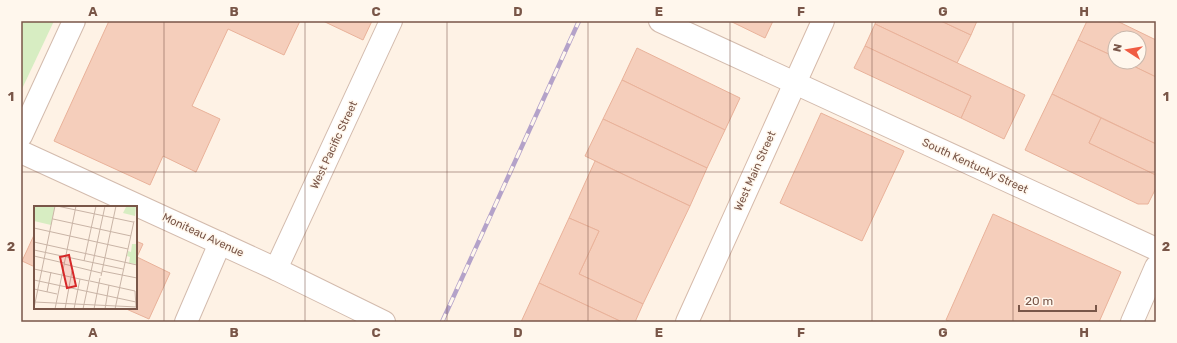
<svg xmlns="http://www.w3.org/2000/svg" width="1177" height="343" font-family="Rubik,sans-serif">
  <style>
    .green { fill: #d7edc2 }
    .building { fill: #f5cebb; stroke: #e9b29a }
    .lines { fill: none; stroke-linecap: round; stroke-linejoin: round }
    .minor-casing { stroke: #d3bbad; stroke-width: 24 }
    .secondary-casing { stroke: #d6baaa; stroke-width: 24 }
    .minor { stroke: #fff; stroke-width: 22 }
    .secondary { stroke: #fff; stroke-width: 22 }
    .rail-casing { stroke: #b4a2c9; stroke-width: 4.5 }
    .rail { stroke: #fff7ed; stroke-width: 3; stroke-dasharray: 9; stroke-linecap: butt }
    .grid { fill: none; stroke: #795648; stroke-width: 1; stroke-opacity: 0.55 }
    .labels { text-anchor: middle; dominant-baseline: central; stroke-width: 3; stroke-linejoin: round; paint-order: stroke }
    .street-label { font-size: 11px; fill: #795648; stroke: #fff7ed }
    .inset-road { fill: none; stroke: #c9b4a6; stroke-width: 1 }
    .view { fill: #d62828; fill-opacity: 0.15; stroke: #d62828; stroke-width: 2 }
    .inset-edge { fill: none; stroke: #795648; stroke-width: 2 }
    .neatline { fill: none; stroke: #795648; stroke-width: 1.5 }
    .grid-label { font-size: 13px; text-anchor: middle; font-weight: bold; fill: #795648 }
  </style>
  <rect width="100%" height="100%" fill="#fef2e5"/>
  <polygon class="green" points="21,21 54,21 21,91"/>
  <g class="building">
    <polygon points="109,21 300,21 284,55 228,29 192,106 220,119 196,172 163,156 150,185 54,141"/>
    <polygon points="323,21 372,21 363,40"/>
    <polygon points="730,21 773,21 765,38"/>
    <polygon points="876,21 941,21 971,35 957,63 875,24"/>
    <polygon points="941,21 977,21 971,35"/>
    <polygon points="1087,21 1117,21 1156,40 1156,77 1125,62 1139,62 1139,38 1115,38 1115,57 1078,40"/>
    <polygon points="875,24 1025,95 1004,139 961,118 971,96 865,46"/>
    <polygon points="1078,40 1115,57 1115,62 1125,62 1156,77 1156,144 1052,94"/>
    <polygon points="865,46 971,96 961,118 854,68"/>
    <polygon points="637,48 740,98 725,130 622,80"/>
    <polygon points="622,80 725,130 707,168 603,119"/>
    <polygon points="1052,94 1101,118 1089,143 1156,175 1156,188 1148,204 1138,204 1025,150"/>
    <polygon points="821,113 904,151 862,241 780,203"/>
    <polygon points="1101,118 1156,144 1156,175 1089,143"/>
    <polygon points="603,119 707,168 690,206 585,156"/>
    <polygon points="595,161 690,206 643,304 579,274 599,231 569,218"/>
    <polygon points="993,214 1121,272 1099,322 951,322 946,320"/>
    <polygon points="569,218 599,231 579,274 643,304 635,322 622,322 539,283"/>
    <polygon points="35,233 35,267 22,261"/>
    <polygon points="136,241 143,244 137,257 170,273 149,319 124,308 136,308"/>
    <polygon points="539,283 622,322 521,322"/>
  </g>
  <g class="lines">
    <g class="minor-casing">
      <g id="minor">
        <polyline points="660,21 1156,249"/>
        <polyline points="21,136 74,21"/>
        <polyline points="21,152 276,269 384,322"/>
        <polyline points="276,269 391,21"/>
        <polyline points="186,322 220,243"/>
        <polyline points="1132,322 1156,267"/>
      </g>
    </g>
    <g class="secondary-casing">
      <polyline id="secondary" points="687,322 823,21"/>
    </g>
    <use href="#minor" class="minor"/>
    <use href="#secondary" class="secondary"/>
    <g class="rail-casing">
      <polyline id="rail" points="442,322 579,21"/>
    </g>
    <use href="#rail" class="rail"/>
  </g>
  <path class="grid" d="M164 21V322M305 21V322M447 21V322M588 21V322M730 21V322M872 21V322M1013 21V322M21 172H1156"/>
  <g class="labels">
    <g class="street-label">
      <text transform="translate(334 145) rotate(-65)">West Pacific Street</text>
      <text transform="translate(975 166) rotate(25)">South Kentucky Street</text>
      <text transform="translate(755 171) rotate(-66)">West Main Street</text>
      <text transform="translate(203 235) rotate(25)">Moniteau Avenue</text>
    </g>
  </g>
  <g transform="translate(34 206)">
    <rect width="103" height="103" fill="#fef2e5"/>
    <path d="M0 0H21L17 19 0 15ZM89 0H102L101 10 89 7 92 1ZM98 38H103L102 58 95 57 96 51 93 50 94 45 97 46Z" fill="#d7edc2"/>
    <path class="inset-road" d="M23 0 99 16M19 13 97 30M0 22 94 43M0 36 103 59M0 44 89 63M0 50 30 57M50 55 62 0M30 58 67 67M0 63 55 75M68 65 103 72V62M67 70 82 0M0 74 102 96M56 75 101 85 102 101M0 83 23 88M13 86 17 66M0 96 103 101M0 102 21 0M21 103 42 0M31 103 38 65M40 103 46 73M49 103 71 0M60 103 66 72M71 103 75 79M81 103 100 15"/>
    <path class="view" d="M35 49 42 80 33 82 26 51Z"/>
    <rect width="103" height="103" class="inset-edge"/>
  </g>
  <rect width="1177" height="343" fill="none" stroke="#fff7ed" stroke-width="44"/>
  <g transform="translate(1127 50) rotate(282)"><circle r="19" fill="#fff7ed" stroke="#c9b7ab"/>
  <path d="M0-3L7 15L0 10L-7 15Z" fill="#f05c43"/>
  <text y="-6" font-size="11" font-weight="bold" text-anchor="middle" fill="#795648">N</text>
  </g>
  <path d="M1019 305v6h77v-6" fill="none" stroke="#795648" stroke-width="2"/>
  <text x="1025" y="305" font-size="12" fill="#795648" stroke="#fff7ed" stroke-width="3" paint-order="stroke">20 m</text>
  <rect x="22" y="22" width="1133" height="299" class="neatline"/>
  <g class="grid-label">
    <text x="93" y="16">A</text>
    <text x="234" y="16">B</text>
    <text x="376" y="16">C</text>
    <text x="518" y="16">D</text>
    <text x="659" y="16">E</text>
    <text x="801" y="16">F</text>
    <text x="943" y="16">G</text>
    <text x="1084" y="16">H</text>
    <text x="11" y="101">1</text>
    <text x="1166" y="101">1</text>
    <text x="11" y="251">2</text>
    <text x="1166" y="251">2</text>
    <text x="93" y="337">A</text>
    <text x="234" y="337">B</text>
    <text x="376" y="337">C</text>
    <text x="518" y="337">D</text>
    <text x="659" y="337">E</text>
    <text x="801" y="337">F</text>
    <text x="943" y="337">G</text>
    <text x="1084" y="337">H</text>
  </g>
</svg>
